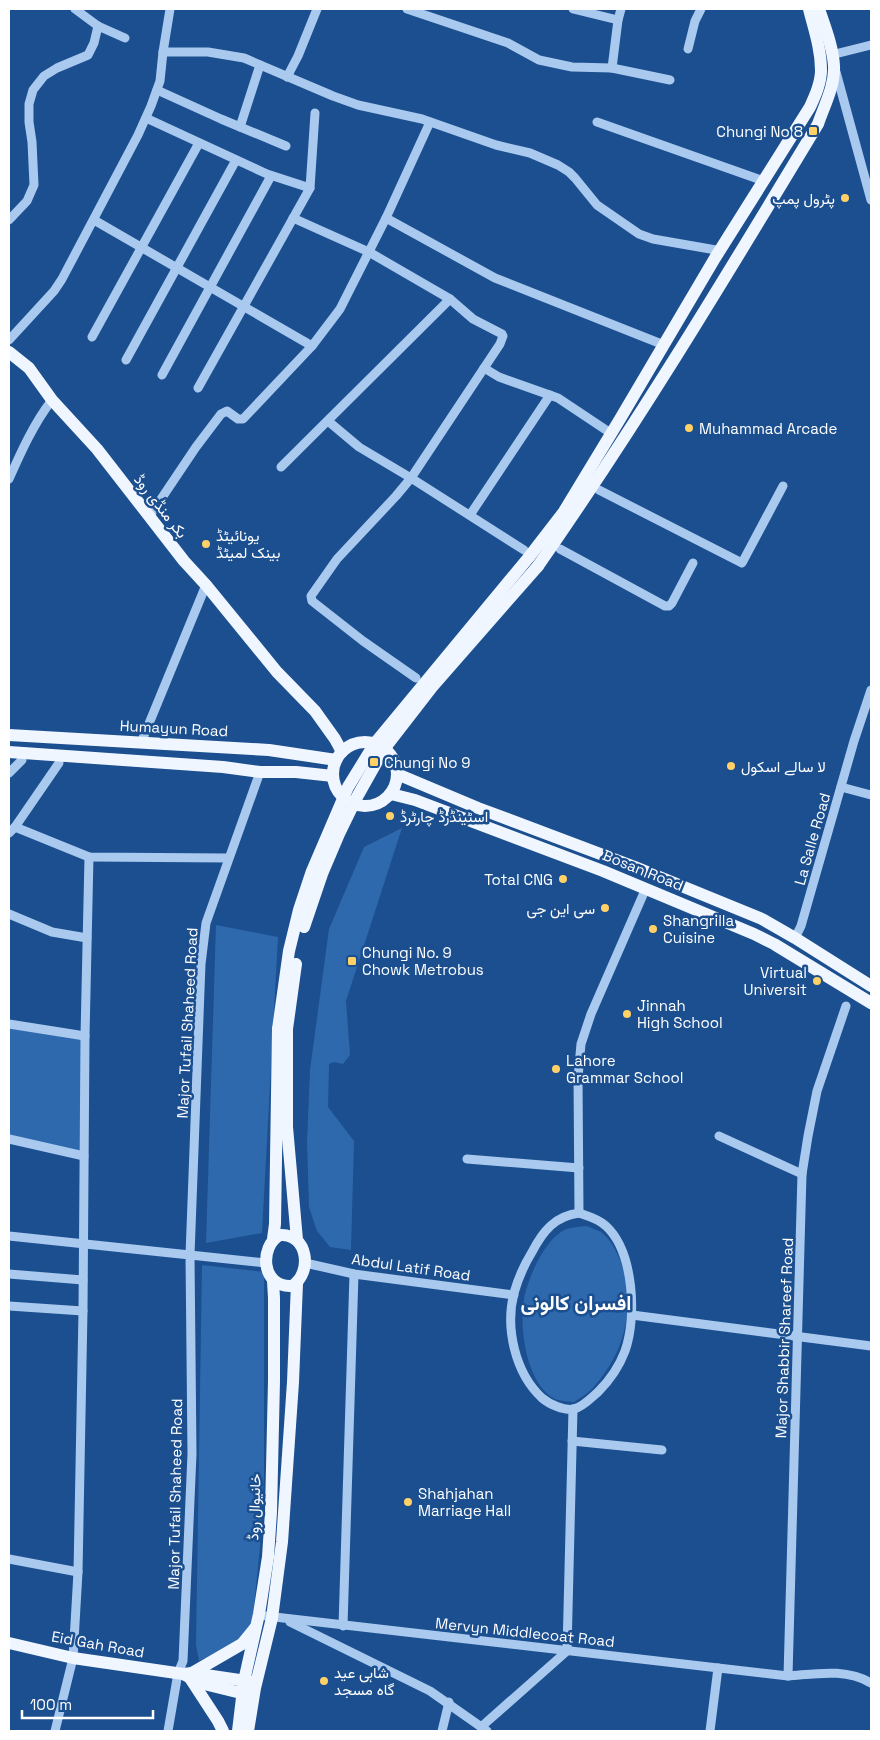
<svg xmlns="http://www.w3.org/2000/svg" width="880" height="1740" font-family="'Space Grotesk',Vazirmatn,sans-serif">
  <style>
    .green { fill: #2e69ad }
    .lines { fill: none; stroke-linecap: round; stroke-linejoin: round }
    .minor { stroke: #a9c9ee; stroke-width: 9 }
    .major { stroke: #f0f6ff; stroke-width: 12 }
    .major-bridge { stroke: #f0f6ff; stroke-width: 12 }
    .poi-dot { fill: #ffd166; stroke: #1b4f8f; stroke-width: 2 }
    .labels { text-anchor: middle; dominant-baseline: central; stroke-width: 5; stroke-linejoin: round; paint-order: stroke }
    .poi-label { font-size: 15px; fill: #fff; stroke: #1b4f8f; text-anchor: start }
    .street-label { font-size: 15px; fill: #fff; stroke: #1b4f8f }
    .district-label { font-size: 20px; font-weight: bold; fill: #fff; stroke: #1b4f8f }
  </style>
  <rect width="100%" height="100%" fill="#1b4f8f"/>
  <g class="green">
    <polygon points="402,828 346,1001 350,1055 343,1064 334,1062 329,1064 328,1107 354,1141 351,1250 330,1247 317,1231 309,1207 307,1142 310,1070 329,929 364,847"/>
    <polygon points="216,925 278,937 262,1233 206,1243"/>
    <polygon points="9,1027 83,1038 83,1154 9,1137"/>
    <path d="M587 1226C591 1228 597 1230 601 1232 615 1242 624 1267 626 1283 632 1323 620 1358 592 1389 587 1394 580 1398 574 1402 568 1401 560 1401 555 1399 525 1384 518 1322 525 1294 530 1274 544 1243 561 1232 568 1227 578 1227 587 1226Z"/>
    <polygon points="202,1265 264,1272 264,1476 260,1547 251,1636 199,1661 196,1645"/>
  </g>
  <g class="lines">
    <g class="minor">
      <polyline points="75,9 98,26 125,38"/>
      <polyline points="407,9 508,43 539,60 572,67 612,68 670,80"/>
      <polyline points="573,9 618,20"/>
      <polyline points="688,49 695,21 701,9"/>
      <polyline points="163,52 208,52 244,58 333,96 358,105 422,119 496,145 530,153 558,165 569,172 575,178 597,205 639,234 653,239 716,250"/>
      <polyline points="839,53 871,45"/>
      <polyline points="612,68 618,20 621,9"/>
      <polyline points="836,72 871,200"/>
      <polyline points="287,77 298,56 317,9"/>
      <polyline points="157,90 221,119 286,146"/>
      <polyline points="146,118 267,174 310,188"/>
      <polyline points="597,122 761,180"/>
      <polyline points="240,127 260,65"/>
      <polyline points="293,218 369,252 450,299 473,319 502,334 503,336 500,344 411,478 396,496 337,559 311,596 312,601 363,641 416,678"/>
      <polyline points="386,218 495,278 659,343"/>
      <polyline points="9,220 27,201 34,185 32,142 29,122 29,104 33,90 44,76 57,68 88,55 94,43 98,26"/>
      <polyline points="94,220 312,346"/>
      <polyline points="92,337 199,143"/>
      <polyline points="9,340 54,291 62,279 138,135 151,106 160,81 163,52 170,9"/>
      <polyline points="126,360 236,160"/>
      <polyline points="484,368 499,377 558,398 606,430"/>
      <polyline points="162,375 271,176"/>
      <polyline points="198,388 310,188 315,113"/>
      <polyline points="328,421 359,447 411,478 524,550"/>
      <polyline points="281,467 450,299"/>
      <path d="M9 479C21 452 34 423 52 400"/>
      <polyline points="599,490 742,563 783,486"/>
      <polyline points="470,515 550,395"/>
      <polyline points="149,517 196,447 221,414 227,411 238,419 243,419 312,346 340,309 386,218 430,122"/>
      <polyline points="560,549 665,606 669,606 672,603 693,563"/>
      <polyline points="141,743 206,585"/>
      <polyline points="260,772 206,923 201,964 190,1255 266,1263"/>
      <polyline points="9,773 22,760"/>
      <polyline points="841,787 871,795"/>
      <polyline points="15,827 89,857 228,858"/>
      <polyline points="9,833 15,827 59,763"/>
      <polyline points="9,914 52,932 87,938"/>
      <polyline points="795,938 801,926 854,741 871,690"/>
      <polyline points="9,1024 85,1036"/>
      <polyline points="719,1136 802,1174"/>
      <polyline points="9,1139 84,1156"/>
      <polyline points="467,1159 579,1168"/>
      <path d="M579 1213C588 1216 599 1219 606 1226 634 1252 637 1318 625 1351 619 1367 610 1380 598 1392 591 1398 583 1407 574 1409 564 1411 549 1404 542 1398 515 1373 505 1328 514 1293 518 1279 524 1265 532 1252 543 1231 555 1216 579 1213Z"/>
      <polyline points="579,1213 578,1077 581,1044 591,1014 646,888"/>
      <polyline points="9,1236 190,1255 192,1454 183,1661 178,1673 168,1731"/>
      <polyline points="305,1263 354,1274 514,1295"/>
      <polyline points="9,1274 83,1280"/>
      <polyline points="9,1306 83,1311"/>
      <polyline points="632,1315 871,1346"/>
      <polyline points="572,1441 662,1450"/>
      <polyline points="9,1559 78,1572"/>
      <path d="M266 1616 788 1676C816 1674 845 1668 871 1683"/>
      <polyline points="290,1622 430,1691 487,1731"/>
      <polyline points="343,1626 354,1274"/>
      <polyline points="788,1676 802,1174 808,1136 817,1091 846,1006"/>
      <polyline points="481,1727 567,1651 573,1409"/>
      <polyline points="55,1731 73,1658 78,1572 83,1311 85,1036 89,857"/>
      <polyline points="442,1731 449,1702"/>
      <polyline points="710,1731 718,1668"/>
    </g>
    <g class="major">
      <polyline points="9,352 29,368 52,400 97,449 184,561 206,585 277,672 315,711 335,739 342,752"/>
      <path d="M529 557 563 513 620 419 715 258 810 107C815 96 821 83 821 70 821 49 814 29 809 9"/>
      <path d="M538 566C638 423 728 273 818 124 824 106 835 86 834 66 833 47 825 27 819 9"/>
      <polyline points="9,735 269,750 336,760"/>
      <circle cx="365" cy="774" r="32"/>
      <polyline points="9,752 223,767 260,772 296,772 333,776"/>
      <polyline points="397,774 478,808 635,867 762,919 795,938 871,986"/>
      <polyline points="391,794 415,800 603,871 754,934 774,944 871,1003"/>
      <polyline points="287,1029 287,1127 297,1240"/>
      <path d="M280 1235C308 1233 313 1273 292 1286 261 1288 259 1246 280 1235Z"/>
      <polyline points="273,1239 275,1224 278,1029"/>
      <polyline points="9,1643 73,1658 183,1674 192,1673 253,1682"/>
      <polyline points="192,1673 242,1644 255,1628"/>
      <polyline points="185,1675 200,1683 249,1695"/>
      <polyline points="190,1678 218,1721 223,1731"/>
      <polyline points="238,1731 244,1681 259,1614 268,1557 271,1512 274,1381 274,1298 273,1281"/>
      <polyline points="248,1731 255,1688 272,1618 282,1542 293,1382 297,1283"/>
    </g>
    <g class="major-bridge">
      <polyline points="304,927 322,874 339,834 357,797 384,749 432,687 538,566"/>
      <polyline points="278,1029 289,951 299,910 312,871 348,787 375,743 529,557"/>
      <polyline points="287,1029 296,964"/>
    </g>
  </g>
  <g class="poi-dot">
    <rect x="808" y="126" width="10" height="10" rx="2.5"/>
    <circle cx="845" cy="198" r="5"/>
    <circle cx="689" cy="428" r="5"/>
    <circle cx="206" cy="544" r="5"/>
    <rect x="369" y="757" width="10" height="10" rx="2.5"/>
    <circle cx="731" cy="766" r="5"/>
    <circle cx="390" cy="816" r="5"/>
    <circle cx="563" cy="879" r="5"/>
    <circle cx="605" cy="908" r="5"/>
    <circle cx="653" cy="929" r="5"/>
    <rect x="347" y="956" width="10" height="10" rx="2.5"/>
    <circle cx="817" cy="981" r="5"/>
    <circle cx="627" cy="1014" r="5"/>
    <circle cx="556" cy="1069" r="5"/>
    <circle cx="408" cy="1502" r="5"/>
    <circle cx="324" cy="1681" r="5"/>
  </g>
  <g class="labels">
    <g class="poi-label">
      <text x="803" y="131" text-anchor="end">Chungi No 8</text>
      <text x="835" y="198" text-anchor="end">پٹرول پمپ</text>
      <text x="699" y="428">Muhammad Arcade</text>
      <text x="216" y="535">یونائیٹڈ<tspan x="216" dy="17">بینک لمیٹڈ</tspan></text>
      <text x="384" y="762">Chungi No 9</text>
      <text x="741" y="766">لا سالے اسکول</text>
      <text x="400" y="816">اسٹینڈرڈ چارٹرڈ</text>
      <text x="553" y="879" text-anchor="end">Total CNG</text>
      <text x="595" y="908" text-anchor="end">سی این جی</text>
      <text x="663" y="920">Shangrilla<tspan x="663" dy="17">Cuisine</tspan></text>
      <text x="362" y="952">Chungi No. 9<tspan x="362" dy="17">Chowk Metrobus</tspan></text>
      <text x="807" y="972" text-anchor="end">Virtual<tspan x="807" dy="17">Universit</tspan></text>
      <text x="637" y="1005">Jinnah<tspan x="637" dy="17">High School</tspan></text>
      <text x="566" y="1060">Lahore<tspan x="566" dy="17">Grammar School</tspan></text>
      <text x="418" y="1493">Shahjahan<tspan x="418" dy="17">Marriage Hall</tspan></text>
      <text x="334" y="1672">شاہی عید<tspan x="334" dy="17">گاہ مسجد</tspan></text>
    </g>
    <g class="street-label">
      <text transform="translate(161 506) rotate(52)">بکر منڈی روڈ</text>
      <text transform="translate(174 728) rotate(3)">Humayun Road</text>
      <text transform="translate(812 839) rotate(-74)">La Salle Road</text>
      <text transform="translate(643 870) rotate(22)">Bosan Road</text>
      <text transform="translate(187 1023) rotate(-87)">Major Tufail Shaheed Road</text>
      <text transform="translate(411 1267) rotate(8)">Abdul Latif Road</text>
      <text transform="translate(784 1338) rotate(-88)">Major Shabbir Shareef Road</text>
      <text transform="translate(175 1494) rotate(-89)">Major Tufail Shaheed Road</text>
      <text transform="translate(254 1507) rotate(-88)">خانیوال روڈ</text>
      <text transform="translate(525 1632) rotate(6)">Mervyn Middlecoat Road</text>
      <text transform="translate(98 1644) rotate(10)">Eid Gah Road</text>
    </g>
    <g class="district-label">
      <text x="576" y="1303">افسران کالونی</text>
    </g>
  </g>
  <rect width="880" height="1740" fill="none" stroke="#ffffff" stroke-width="20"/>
  <path d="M22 1710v8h131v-8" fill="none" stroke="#ffffff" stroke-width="2.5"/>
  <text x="30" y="1710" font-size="15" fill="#ffffff" stroke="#1b4f8f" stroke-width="4" paint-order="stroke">100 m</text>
</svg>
